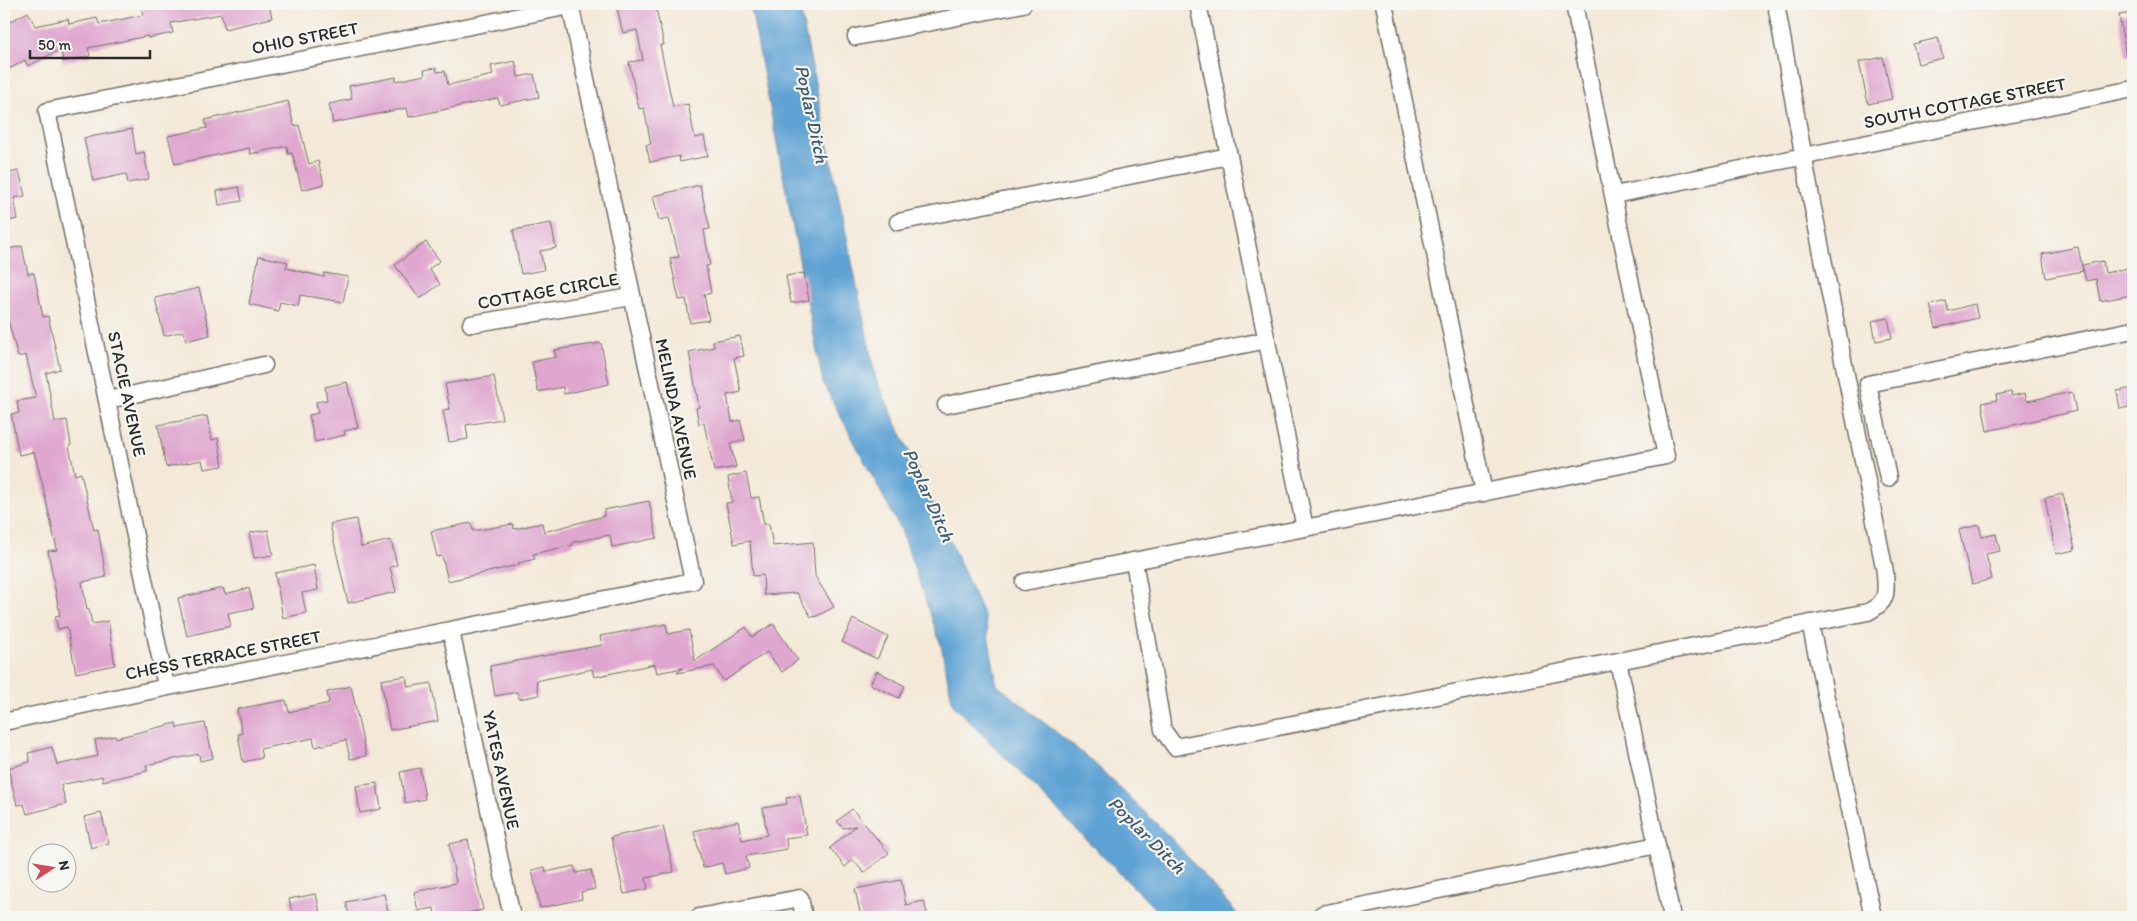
<svg xmlns="http://www.w3.org/2000/svg" width="2137" height="921" font-family="Itim,sans-serif">
  <style>
    .water { fill: #5fa3d4; stroke: #456780 }
    .building { fill: #dfa6cf }
    .lines { fill: none; stroke-linecap: round; stroke-linejoin: round }
    .minor-casing { stroke: #716e68; stroke-width: 19 }
    .minor { stroke: #fff; stroke-width: 16 }
    .labels { text-anchor: middle; dominant-baseline: central; stroke-width: 4.5; stroke-linejoin: round; paint-order: stroke }
    .street-label { font-size: 18px; fill: #2b2b2b; stroke: #f6f6f2 }
    .water-label { font-size: 19px; font-style: italic; fill: #405b6f; stroke: #f6f6f2 }
  </style>
  <rect width="100%" height="100%" fill="#f6f6f2"/>
  <filter id="ink" filterUnits="userSpaceOnUse"><feTurbulence type="fractalNoise" baseFrequency=".02" numOctaves="2"/><feDisplacementMap in="SourceGraphic" scale="10" xChannelSelector="R" yChannelSelector="G"/><feConvolveMatrix kernelMatrix="1 2 1 2 8 2 1 2 1" color-interpolation-filters="sRGB"/></filter>
  <filter id="wash" filterUnits="userSpaceOnUse"><feTurbulence type="fractalNoise" baseFrequency=".0096" numOctaves="4" result="noise"/><feDisplacementMap in="SourceGraphic" scale="20" xChannelSelector="R" yChannelSelector="G"/><feGaussianBlur stdDeviation="1.12" result="paint"/><feColorMatrix in="noise" values="0 0 0 0 0 0 0 0 0 0 0 0 0 0 0 0 0 1.4 0 .05"/><feComposite in="paint" operator="in"/></filter>
  <g filter="url(#wash)">
    <rect width="100%" height="100%" fill="#f4e9d8"/>
    <polygon class="water" points="750,4 799,4 876,379 985,618 997,685 1091,760 1171,838 1240,917 1163,917 953,705 941,645 901,530 823,383"/>
    <g id="blocks">
      <g class="building">
        <polygon points="141,4 269,4 272,18 225,29 221,14 171,23 173,33 148,38 148,36 88,48 90,56 63,62 61,49 28,66 25,60 4,72 4,25 28,12 35,26 68,19 69,24 97,18 99,24 143,15"/>
        <polygon points="616,4 655,4 664,45 660,45 673,107 688,104 695,138 704,136 708,156 680,162 679,156 650,162 646,145 651,144 644,108 639,109 629,62 643,60 637,30 623,33"/>
        <polygon points="2133,13 2133,55 2126,56 2119,15"/>
        <polygon points="1938,38 1943,58 1918,64 1913,44"/>
        <polygon points="1883,57 1892,99 1868,104 1859,62"/>
        <polygon points="515,61 518,77 534,74 539,97 500,105 498,98 409,117 407,108 333,123 329,104 352,99 349,86 396,77 396,81 425,75 424,70 436,68 437,72 445,71 448,85 493,75 491,66"/>
        <polygon points="288,101 294,126 299,125 309,164 318,161 324,184 302,190 292,153 288,154 287,146 250,154 249,148 175,164 168,136 207,128 205,120"/>
        <polygon points="132,129 136,154 144,152 149,179 128,183 126,174 93,181 84,138"/>
        <polygon points="19,171 25,196 14,198 18,219 4,222 4,174"/>
        <polygon points="700,185 710,229 704,230 710,265 706,266 711,293 704,295 709,320 690,323 686,299 679,300 670,258 679,257 669,218 659,220 653,196"/>
        <polygon points="239,187 242,201 219,205 217,191"/>
        <polygon points="551,223 556,248 540,251 544,270 521,274 513,230"/>
        <polygon points="426,242 440,261 429,269 440,284 420,299 395,265"/>
        <polygon points="22,246 28,274 34,273 43,317 48,316 60,369 46,373 55,422 67,420 71,445 69,446 75,475 81,473 94,530 98,529 106,577 82,582 87,610 89,609 92,624 108,621 115,665 76,673 67,627 58,629 55,616 60,615 48,551 57,550 42,482 34,452 19,455 11,414 19,413 17,401 36,398 26,355 18,357 4,305 4,250"/>
        <polygon points="2078,247 2083,271 2046,278 2042,254"/>
        <polygon points="259,256 288,262 286,268 324,277 324,273 348,277 343,302 300,295 298,306 280,302 278,311 249,304"/>
        <polygon points="2103,261 2105,273 2133,267 2133,289 2130,290 2131,295 2100,301 2096,279 2086,281 2082,265"/>
        <polygon points="804,273 809,300 791,303 786,276"/>
        <polygon points="199,288 210,335 186,341 183,331 164,336 155,298"/>
        <polygon points="1946,301 1948,311 1975,304 1978,318 1936,328 1930,305"/>
        <polygon points="1888,318 1892,338 1876,341 1872,321"/>
        <polygon points="740,336 744,356 734,358 741,392 727,395 732,422 740,420 745,440 730,443 736,467 714,471 704,423 699,424 696,408 699,407 689,352 714,347 713,341"/>
        <polygon points="601,343 609,384 564,394 563,387 538,392 532,362 556,357 554,350"/>
        <polygon points="494,376 502,419 466,425 468,439 449,442 443,410 450,409 445,384"/>
        <polygon points="347,382 358,428 344,431 345,435 315,442 309,415 318,413 316,402 327,400 325,387"/>
        <polygon points="2133,388 2133,406 2120,409 2117,391"/>
        <polygon points="2011,392 2012,396 2025,393 2027,401 2072,392 2076,411 1987,431 1982,403 1997,400 1996,395"/>
        <polygon points="207,416 212,440 218,438 223,466 204,469 202,460 166,467 158,425"/>
        <polygon points="746,473 751,498 759,497 764,524 769,524 773,546 813,542 815,576 834,607 817,616 811,617 797,593 764,595 763,575 753,576 750,541 734,544 726,503 732,502 728,477"/>
        <polygon points="2063,494 2075,550 2056,554 2045,498"/>
        <polygon points="649,501 657,538 612,547 610,535 573,542 573,545 533,554 535,559 518,563 519,565 448,581 442,556 437,557 431,531 471,523 473,531 513,524 514,529 542,523 544,532 604,516 604,510"/>
        <polygon points="356,519 361,547 391,540 397,565 390,567 396,592 348,603 330,524"/>
        <polygon points="1979,525 1982,537 1996,534 2000,551 1986,554 1992,579 1972,584 1959,530"/>
        <polygon points="268,530 273,555 254,558 249,533"/>
        <polygon points="314,565 318,590 302,593 306,613 283,618 275,573"/>
        <polygon points="223,588 225,594 249,588 254,608 228,613 231,626 187,636 178,598"/>
        <polygon points="853,619 888,637 877,659 842,642"/>
        <polygon points="666,624 668,634 689,630 695,661 746,627 752,637 773,624 798,660 782,672 767,652 724,681 714,666 677,673 683,668 657,673 655,664 594,677 592,669 536,681 539,695 519,699 517,692 495,696 490,666 602,645 600,636"/>
        <polygon points="877,671 905,686 899,698 870,684"/>
        <polygon points="406,676 408,687 431,683 438,721 390,730 381,680"/>
        <polygon points="351,686 366,756 350,759 346,740 315,747 313,738 260,749 262,758 243,762 238,734 242,733 237,709 286,700 289,712 329,703 327,692"/>
        <polygon points="176,723 177,728 205,723 213,758 200,761 199,754 146,765 147,771 103,781 102,776 61,785 66,804 27,814 24,804 17,805 8,768 30,762 28,753 52,747 57,765 98,756 95,740 115,736 116,738"/>
        <polygon points="420,768 425,799 405,803 400,772"/>
        <polygon points="377,783 381,809 360,813 356,786"/>
        <polygon points="800,796 807,835 786,838 787,849 746,856 749,868 725,874 722,863 703,868 694,831 738,821 742,840 767,835 763,808 787,804 786,798"/>
        <polygon points="852,809 889,853 864,873 853,860 845,867 830,848 856,826 843,828 837,821"/>
        <polygon points="101,813 109,843 91,848 84,817"/>
        <polygon points="663,826 674,872 646,878 648,889 624,894 611,837"/>
        <polygon points="468,840 483,910 466,913 467,917 435,917 434,908 418,911 414,892 456,883 449,844"/>
        <polygon points="574,866 576,873 591,870 595,889 581,892 582,899 540,908 532,870 545,867 546,872"/>
        <polygon points="901,880 906,905 924,901 928,917 861,917 855,889"/>
        <polygon points="316,894 321,917 293,917 289,899"/>
        <polygon points="384,894 389,917 349,917 346,902"/>
      </g>
    </g>
  </g>
  <g filter="url(#ink)">
    <use href="#blocks" fill-opacity="0" stroke="#716e68" stroke-width="1"/>
    <g class="lines">
      <g class="minor-casing">
        <g id="minor">
          <polyline points="1198,4 1305,528 1666,456 1574,4"/>
          <polyline points="1384,4 1484,493"/>
          <polyline points="856,37 1023,4"/>
          <polyline points="1614,195 2133,89"/>
          <polyline points="898,222 1229,156"/>
          <polyline points="471,324 631,297"/>
          <polyline points="108,400 264,365"/>
          <polyline points="946,405 1267,340"/>
          <polyline points="1888,478 1868,384 2133,330"/>
          <polyline points="1134,561 1163,730 1175,747 1618,661"/>
          <polyline points="1024,582 1305,528"/>
          <polyline points="1810,623 1873,917"/>
          <polyline points="451,631 512,917"/>
          <polyline points="166,686 47,111 570,6"/>
          <path d="M4 722C233 671 463 629 693 581L570 4"/>
          <polyline points="1322,914 1657,845"/>
          <polyline points="699,917 800,898 804,917"/>
          <path d="M1672 917 1618 661 1868 612C1889 601 1886 593 1885 572L1812 203 1776 4"/>
        </g>
      </g>
      <use href="#minor" class="minor"/>
    </g>
  </g>
  <g class="labels">
    <g class="street-label">
      <text transform="translate(305 38) rotate(-11)">OHIO STREET</text>
      <text transform="translate(1965 103) rotate(-11)">SOUTH COTTAGE STREET</text>
      <text transform="translate(548 291) rotate(-10)">COTTAGE CIRCLE</text>
      <text transform="translate(127 394) rotate(78)">STACIE AVENUE</text>
      <text transform="translate(676 409) rotate(78)">MELINDA AVENUE</text>
      <text transform="translate(223 655) rotate(-11)">CHESS TERRACE STREET</text>
      <text transform="translate(501 770) rotate(78)">YATES AVENUE</text>
    </g>
    <g class="water-label">
      <text transform="translate(812 114) rotate(78)">Poplar Ditch</text>
      <text transform="translate(929 495) rotate(66)">Poplar Ditch</text>
      <text transform="translate(1147 835) rotate(45)">Poplar Ditch</text>
    </g>
  </g>
  <rect width="2137" height="921" fill="none" stroke="#f6f6f2" stroke-width="20"/>
  <g transform="translate(52 868) rotate(78)"><circle r="24" fill="#f6f6f2" stroke="#a5a5a2"/>
  <path d="M0-4L9 19L0 12L-9 19Z" fill="#d1495b"/>
  <text y="-8" font-size="14" font-weight="bold" text-anchor="middle" fill="#2b2b2b">N</text>
  </g>
  <path d="M30 50v8h120v-8" fill="none" stroke="#2b2b2b" stroke-width="2.5"/>
  <text x="38" y="50" font-size="15" fill="#2b2b2b" stroke="#f6f6f2" stroke-width="4" paint-order="stroke">50 m</text>
</svg>
